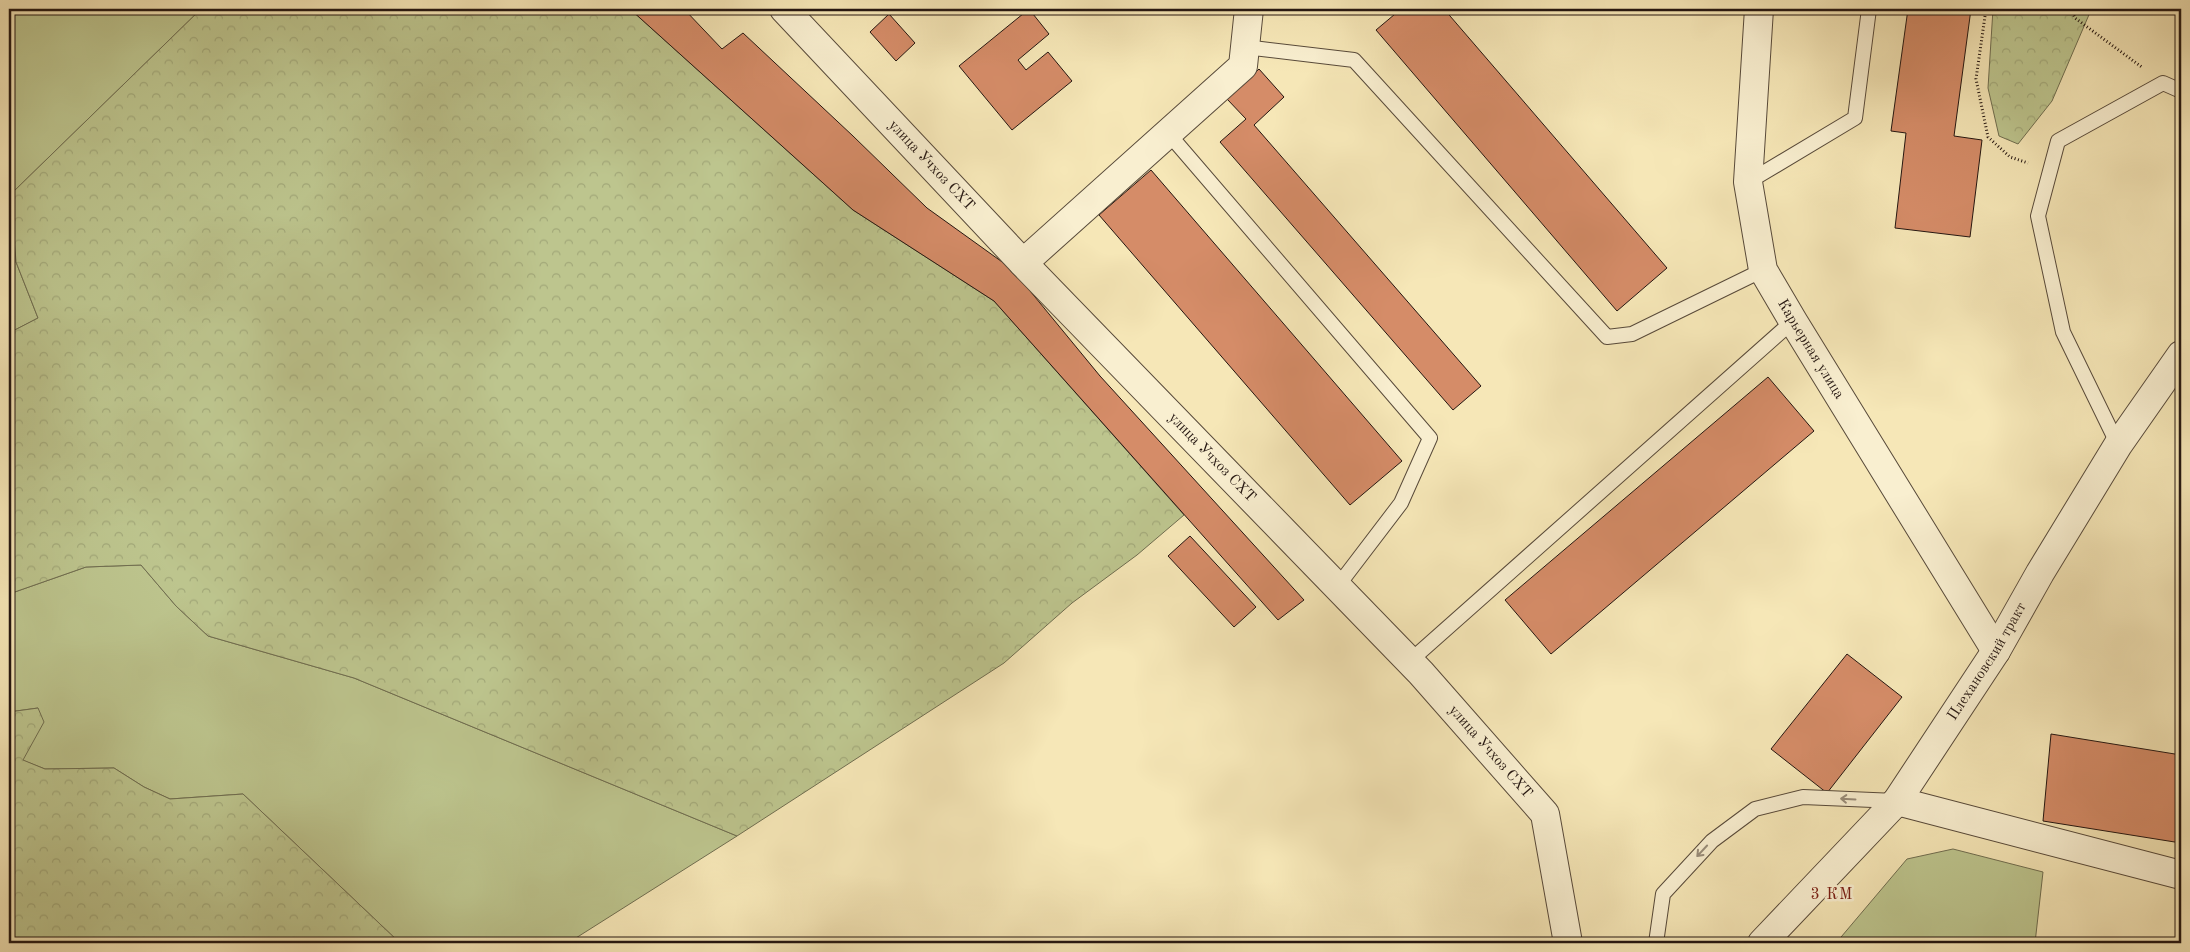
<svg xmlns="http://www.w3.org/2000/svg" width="2190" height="952" font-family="'Old Standard TT',serif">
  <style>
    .grass { fill: #bdc58e; stroke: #706e50 }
    .forest { fill: url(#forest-crowns); stroke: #706e50 }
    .building { fill: #d58c68; stroke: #241611 }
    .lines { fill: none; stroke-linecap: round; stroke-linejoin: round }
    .service-casing { stroke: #584a3a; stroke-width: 16 }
    .minor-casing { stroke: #584a3a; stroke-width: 30 }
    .tertiary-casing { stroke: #584a3a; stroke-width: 30 }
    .path { stroke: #241611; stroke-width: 3; stroke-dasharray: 1 2.5; stroke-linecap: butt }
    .service { stroke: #f9efd0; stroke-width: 14 }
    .minor { stroke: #f9efd0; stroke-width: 28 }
    .tertiary { stroke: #f9efd0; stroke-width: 28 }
    .oneway { stroke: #998d7a }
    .labels { text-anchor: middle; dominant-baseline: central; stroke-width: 5; stroke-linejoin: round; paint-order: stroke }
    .street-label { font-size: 15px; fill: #241611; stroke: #f9efd0 }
    .neighbourhood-label { font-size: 16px; letter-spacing: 1px; fill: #7a1f14; stroke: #f9efd0 }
  </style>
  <defs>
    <pattern id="forest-crowns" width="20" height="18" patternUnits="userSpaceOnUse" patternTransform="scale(1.25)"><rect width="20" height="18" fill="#bdc58e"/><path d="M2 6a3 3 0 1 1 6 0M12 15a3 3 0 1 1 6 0" fill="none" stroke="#a2a879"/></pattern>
  </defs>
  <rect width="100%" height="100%" fill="#f6e7b7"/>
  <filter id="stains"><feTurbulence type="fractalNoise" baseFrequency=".004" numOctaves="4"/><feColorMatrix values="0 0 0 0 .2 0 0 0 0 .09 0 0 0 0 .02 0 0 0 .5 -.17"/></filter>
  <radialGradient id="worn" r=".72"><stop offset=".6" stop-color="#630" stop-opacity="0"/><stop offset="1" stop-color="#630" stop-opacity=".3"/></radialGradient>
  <g class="grass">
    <polygon points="9,9 201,9 11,194 16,262 38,318 9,333"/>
    <polygon points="141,565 176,606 208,636 354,678 737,836 568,943 400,943 243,794 170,799 144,787 114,768 45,769 22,760 38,708 9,712 9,594 86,567"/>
    <polygon points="1953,849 2043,872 2035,943 1836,943 1907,859"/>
  </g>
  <g class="forest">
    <polygon points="201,9 630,9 853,210 994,301 1184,515 1137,555 1072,603 1004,663 737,836 354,678 208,636 176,606 141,565 86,567 9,594 9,333 38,318 16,262 11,194"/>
    <polygon points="1993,9 2102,9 2091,10 2052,101 2018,144 1999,136 1988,88"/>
    <polygon points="38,708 44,722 23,760 45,769 114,768 144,787 170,799 243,794 400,943 9,943 9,712"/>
  </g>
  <g class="building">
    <polygon points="630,9 684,9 722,49 743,33 853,136 927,208 1012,269 1100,376 1304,600 1278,620 994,301 853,210"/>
    <polygon points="1029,9 1049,34 1018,60 1026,70 1048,52 1072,81 1012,130 959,66"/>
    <polygon points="1401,9 1444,9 1667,268 1617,311 1376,30"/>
    <polygon points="1908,9 1971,9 1954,136 1982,140 1970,237 1895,228 1906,133 1891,131"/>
    <polygon points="889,14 915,43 896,61 870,32"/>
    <polygon points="1259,69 1284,97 1254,125 1481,386 1453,410 1220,142 1246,119 1227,99"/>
    <polygon points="1151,170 1402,461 1350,505 1099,215"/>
    <polygon points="1768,377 1814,431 1551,654 1505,600"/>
    <polygon points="1190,536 1256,607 1234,627 1168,556"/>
    <polygon points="1847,654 1902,697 1827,793 1771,749"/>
    <polygon points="2051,734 2181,755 2181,843 2043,821"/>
    <polygon points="2131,940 2181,942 2181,943 2131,943"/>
  </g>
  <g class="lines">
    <g class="service-casing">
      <g id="service">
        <polyline points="1245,47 1354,60 1607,337 1632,334 1763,270"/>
        <polyline points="1168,133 1430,438 1401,503 1337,587"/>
        <polyline points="1748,182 1855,118 1869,9"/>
        <polyline points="2118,445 2063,332 2038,216 2058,141 2163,83 2181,91"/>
        <polyline points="1410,661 1793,321"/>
        <polyline points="1656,943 1663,894 1712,841 1755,809 1803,797 1896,801"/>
      </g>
    </g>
    <g class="minor-casing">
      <g id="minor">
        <path id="s1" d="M784 9 1023 263 1421 673 1545 814 1568 943"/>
        <path id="s2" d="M1759 9 1748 182 1763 270 1793 321 1996 651"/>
        <polyline points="1023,263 1243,66 1249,9"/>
        <polyline points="1897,801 2181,875"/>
      </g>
    </g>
    <g class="tertiary-casing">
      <g id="tertiary">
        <path id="s3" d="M1762 943 1897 801 1996 651 2040 573 2118 445 2181 355"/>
      </g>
    </g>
    <g class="path">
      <polyline points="1986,9 1976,79 1988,137 2010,157 2028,163"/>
      <polyline points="2071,9 2075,18 2143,68"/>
    </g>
    <use href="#service" class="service"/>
    <use href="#minor" class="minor"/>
    <use href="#tertiary" class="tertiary"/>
  </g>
  <defs><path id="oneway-shaft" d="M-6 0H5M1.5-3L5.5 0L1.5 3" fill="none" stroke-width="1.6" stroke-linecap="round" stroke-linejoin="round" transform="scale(1.25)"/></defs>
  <g class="oneway">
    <use href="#oneway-shaft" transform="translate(1848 799) rotate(-177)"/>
    <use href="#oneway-shaft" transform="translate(1702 851) rotate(133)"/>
  </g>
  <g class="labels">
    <g class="street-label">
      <text stroke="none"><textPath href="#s1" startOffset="215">улица Учхоз СХТ</textPath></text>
      <text stroke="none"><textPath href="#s2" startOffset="355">Карьерная улица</textPath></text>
      <text stroke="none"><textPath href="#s1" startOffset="620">улица Учхоз СХТ</textPath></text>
      <text stroke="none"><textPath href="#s3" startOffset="362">Плехановский тракт</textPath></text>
      <text stroke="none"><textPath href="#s1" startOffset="1025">улица Учхоз СХТ</textPath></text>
    </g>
    <g class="neighbourhood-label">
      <text x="1832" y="895">3 КМ</text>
    </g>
  </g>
  <rect width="2190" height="952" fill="none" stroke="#f6e7b7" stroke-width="30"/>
  <rect x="10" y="10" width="2170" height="932" fill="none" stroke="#241611" stroke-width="2.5"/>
  <rect x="15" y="15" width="2160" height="922" fill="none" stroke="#241611"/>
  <rect width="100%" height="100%" filter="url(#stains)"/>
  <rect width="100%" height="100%" fill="url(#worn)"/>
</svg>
